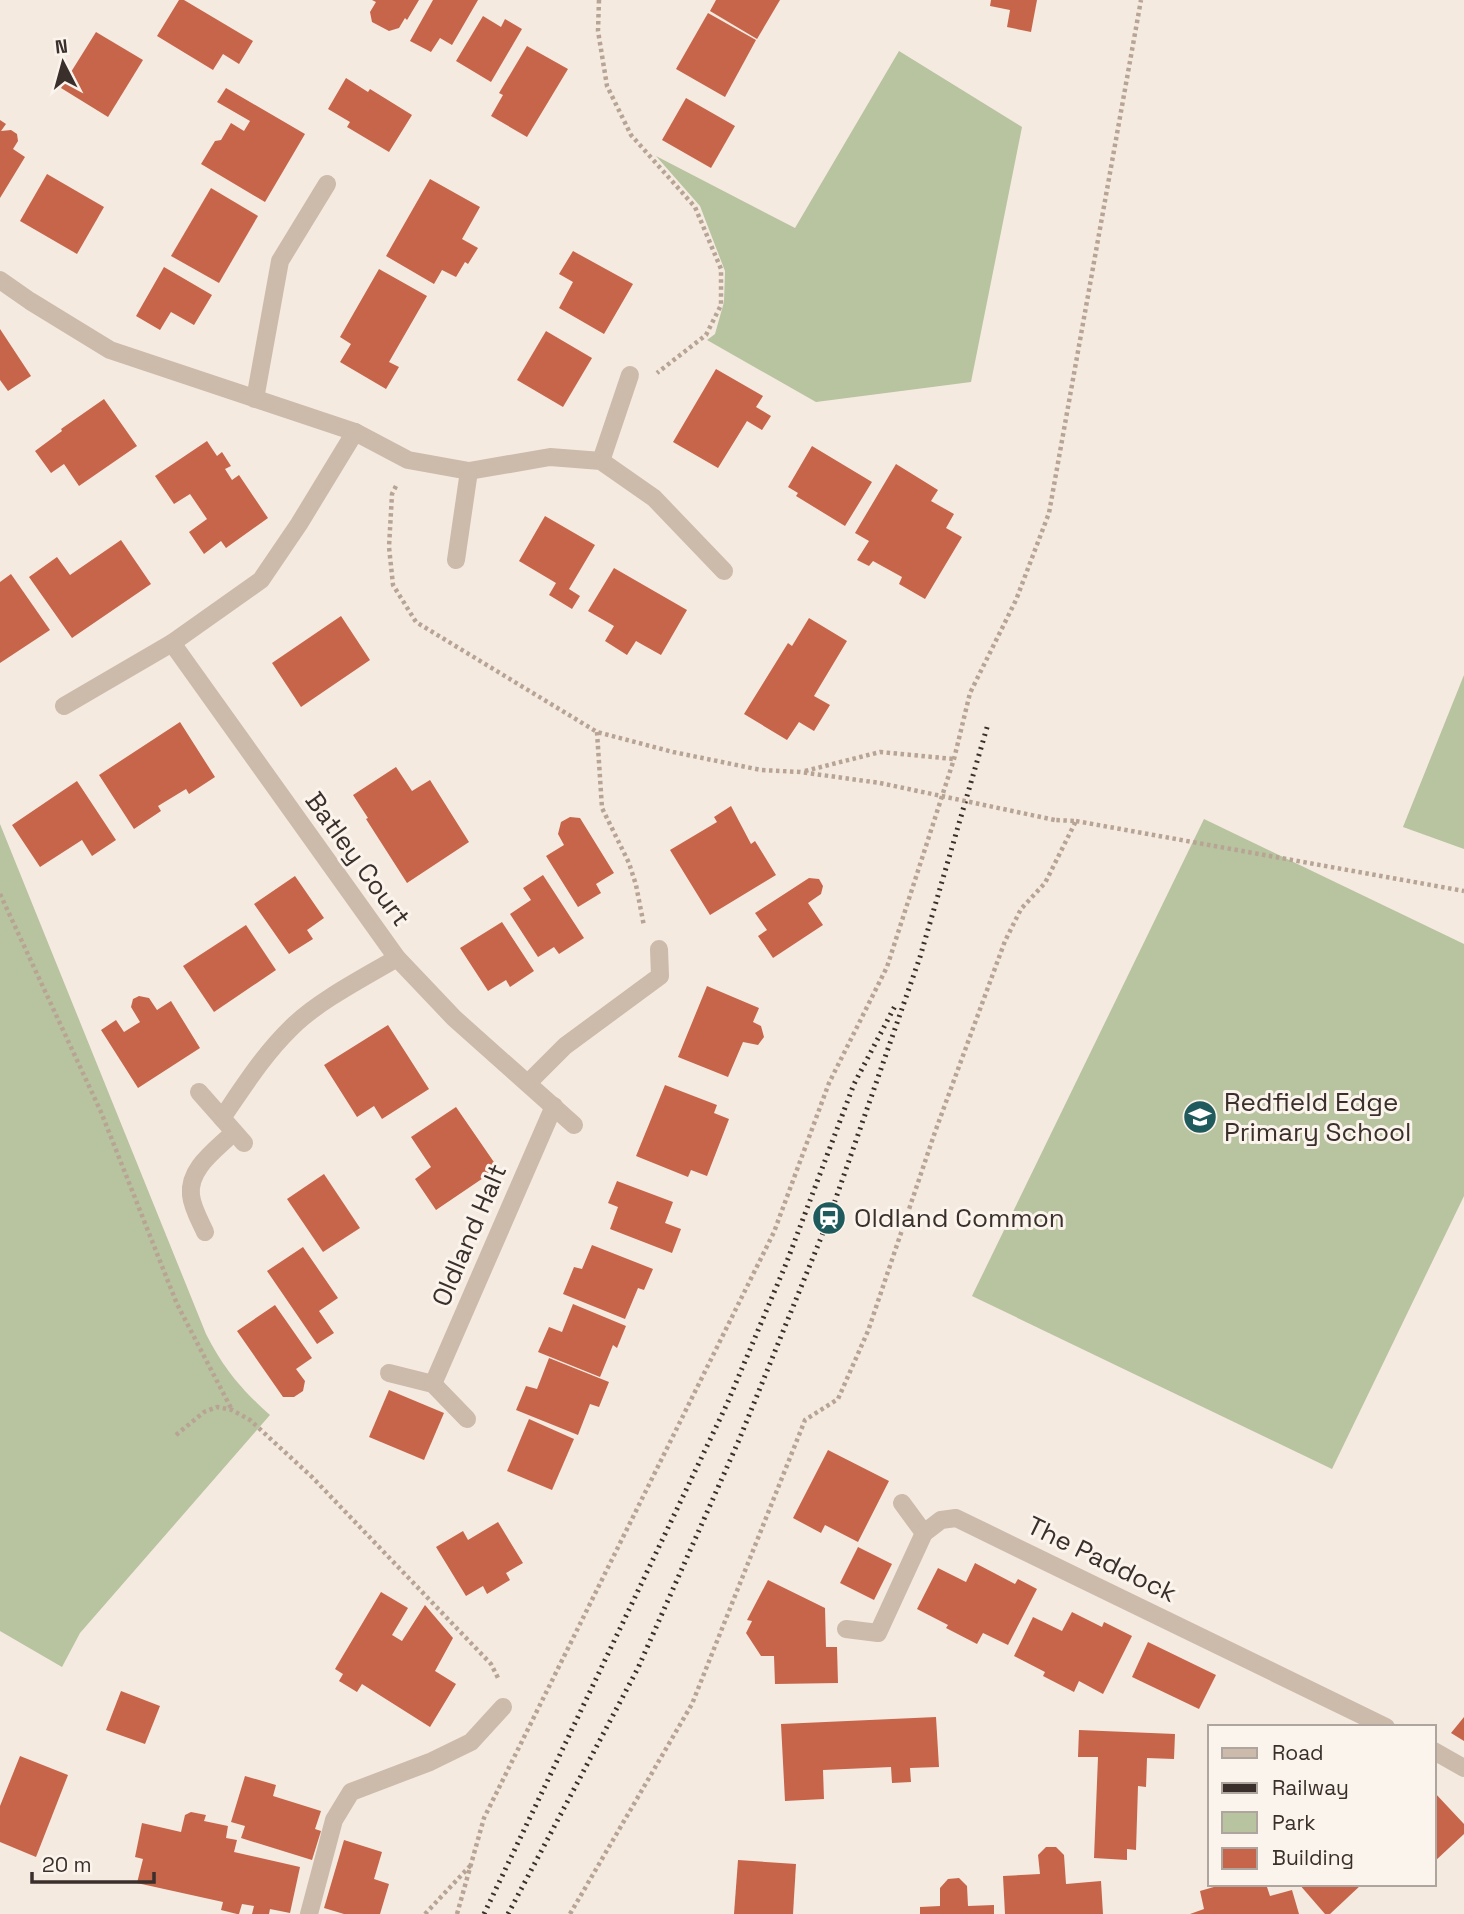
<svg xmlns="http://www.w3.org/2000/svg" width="1464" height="1914" font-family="'Space Grotesk',sans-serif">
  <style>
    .green { fill: #b8c39f }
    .building { fill: #c7654b }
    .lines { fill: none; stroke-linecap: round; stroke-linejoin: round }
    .path { stroke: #b8a495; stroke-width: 4.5; stroke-dasharray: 3.5 3.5; stroke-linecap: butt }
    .service { stroke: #ccbaab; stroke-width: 18 }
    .minor { stroke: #ccbaab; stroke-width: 18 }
    .rail { stroke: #3a2f2b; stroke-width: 5; stroke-dasharray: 2 5; stroke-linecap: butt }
    .path-bridge { stroke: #b8a495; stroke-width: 4.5; stroke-dasharray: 3.5 3.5; stroke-linecap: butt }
    .labels { text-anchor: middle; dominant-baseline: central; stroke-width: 6; stroke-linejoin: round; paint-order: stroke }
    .street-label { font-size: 26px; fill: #3a2f2b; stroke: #fbf4ed }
    .poi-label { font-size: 26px; fill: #3a2f2b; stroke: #fbf4ed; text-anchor: start }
  </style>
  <rect width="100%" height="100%" fill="#f4eae0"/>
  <g class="green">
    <polygon points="899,51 1022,127 971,382 816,402 707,340 715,334 724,302 725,271 700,206 656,156 795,228"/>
    <polygon points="1464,675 1464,849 1403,827"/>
    <polygon points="1204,819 1464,944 1464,1196 1332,1469 972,1296"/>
    <path d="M0 824 206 1334C224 1369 241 1389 270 1415L80 1633 62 1667 0 1631Z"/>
  </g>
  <g class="building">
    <polygon points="179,0 184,0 253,41 239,64 223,54 213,70 157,36"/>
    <polygon points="372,0 419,0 407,20 405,18 399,28 389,31 372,22 370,12 376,2"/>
    <polygon points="433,0 478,0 452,45 440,38 431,52 410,41"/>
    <polygon points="716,0 780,0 757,39 710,11"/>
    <polygon points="991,0 1037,0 1031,32 1007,27 1010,10 990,6"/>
    <polygon points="708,13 756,40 725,97 676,69"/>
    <polygon points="483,16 501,27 505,19 522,29 491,82 456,61"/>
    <polygon points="96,32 143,60 108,117 61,88"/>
    <polygon points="527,46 568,69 527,137 491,116 503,95 499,93"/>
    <polygon points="346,78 368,92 370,89 412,115 389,152 347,127 350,122 328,109"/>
    <polygon points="226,88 305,134 265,202 201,164 215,141 221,140 231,123 244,131 250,121 217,102"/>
    <polygon points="686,98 735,126 711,168 662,140"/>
    <polygon points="0,120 6,124 1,131 11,130 17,134 18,141 13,149 25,157 0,198"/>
    <polygon points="47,174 104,207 77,254 20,221"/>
    <polygon points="430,179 480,207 462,239 478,248 468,264 465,262 456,277 442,270 434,284 386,256"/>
    <polygon points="211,188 258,216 219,283 171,256"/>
    <polygon points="573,251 633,284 604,334 559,308 573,282 559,274"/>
    <polygon points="164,267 212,295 194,325 171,312 160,330 136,316"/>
    <polygon points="379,269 427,296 389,362 399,367 386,389 340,362 351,344 340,337"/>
    <polygon points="0,329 31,376 8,391 0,380"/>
    <polygon points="546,331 592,358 563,407 517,380"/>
    <polygon points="716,369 763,396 756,407 771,416 762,430 747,421 718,468 673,442"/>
    <polygon points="104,399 137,446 79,486 64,464 51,473 35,451 62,431 61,429"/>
    <polygon points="207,441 217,456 222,452 231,466 225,469 232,480 239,475 268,518 226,548 221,541 204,554 189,532 207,519 190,494 174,504 155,476"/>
    <polygon points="812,446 872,482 845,526 796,496 798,493 788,487"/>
    <polygon points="896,464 938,490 931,501 954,514 946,528 962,537 925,599 899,584 902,577 873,561 869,566 857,560 869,541 855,533"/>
    <polygon points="545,516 595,545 569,589 580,596 572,609 549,595 556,583 519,561"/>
    <polygon points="121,540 151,584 72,638 29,577 57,557 70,575"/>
    <polygon points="614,568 687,610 661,655 636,641 627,655 605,641 614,626 588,611"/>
    <polygon points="11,574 50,630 0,663 0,582"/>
    <polygon points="341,616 370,660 301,707 272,663"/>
    <polygon points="809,618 847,641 814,696 830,705 814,731 799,722 787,740 744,714 788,643 792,646"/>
    <polygon points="180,722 215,777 189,794 186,789 158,806 161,811 134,829 99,775"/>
    <polygon points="396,767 412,791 430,780 469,842 407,883 366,819 368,818 353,795"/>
    <polygon points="77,781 116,840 92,856 82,840 40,867 12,825"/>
    <polygon points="731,806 751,844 755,841 776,875 710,915 670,850 717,822 714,817"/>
    <polygon points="570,817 580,818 614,873 596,884 601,893 578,907 546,856 564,845 558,834 561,822"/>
    <polygon points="543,875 584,938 559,954 554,947 538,957 510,914 531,900 523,888"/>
    <polygon points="295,876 324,918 307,930 313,939 289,954 254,904"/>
    <polygon points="809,878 819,879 823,886 821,894 808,903 823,925 773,958 758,936 767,930 755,913"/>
    <polygon points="502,922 534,971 510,987 506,980 488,991 460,948"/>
    <polygon points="246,925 276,970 214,1012 183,966"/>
    <polygon points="707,986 759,1008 753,1022 761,1026 764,1037 758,1045 743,1042 728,1077 678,1057"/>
    <polygon points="139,996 149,998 157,1010 171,1001 200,1048 138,1088 101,1030 116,1020 124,1032 140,1022 131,1007 133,999"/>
    <polygon points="388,1025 429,1089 382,1119 374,1106 357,1117 324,1065"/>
    <polygon points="665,1085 717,1105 714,1113 729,1119 707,1176 691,1170 688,1177 636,1156"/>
    <polygon points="456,1107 498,1168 436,1210 415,1179 431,1167 411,1137"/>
    <polygon points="324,1174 360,1228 323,1252 287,1199"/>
    <polygon points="617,1181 673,1202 665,1223 681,1229 672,1253 610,1229 618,1207 608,1203"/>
    <polygon points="592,1245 653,1269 644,1290 638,1288 625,1319 563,1294 574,1267 582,1269"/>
    <polygon points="303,1247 338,1298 319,1311 334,1333 317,1344 267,1271"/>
    <polygon points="573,1304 626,1326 617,1348 613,1345 600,1377 538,1352 549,1327 562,1332"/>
    <polygon points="275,1305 312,1358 296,1369 305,1381 303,1391 294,1397 283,1397 237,1331"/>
    <polygon points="549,1358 609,1382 599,1407 590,1404 578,1435 516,1410 526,1386 537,1389"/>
    <polygon points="389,1390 444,1413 424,1460 369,1437"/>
    <polygon points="529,1419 574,1439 552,1490 507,1471"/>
    <polygon points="828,1450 889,1481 858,1542 825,1525 821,1533 793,1518"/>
    <polygon points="498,1522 523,1563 506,1573 510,1580 487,1594 483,1586 466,1596 436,1547 463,1531 468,1540"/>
    <polygon points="858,1547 892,1564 874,1600 840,1583"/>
    <polygon points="975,1563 1015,1584 1018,1579 1037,1589 1008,1645 983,1633 977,1644 946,1628 948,1625 917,1609 938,1568 966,1582"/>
    <polygon points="768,1580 825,1608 826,1647 837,1647 838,1683 775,1684 774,1656 761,1656 746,1633 752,1621 747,1620"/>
    <polygon points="381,1592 408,1608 392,1635 402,1641 425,1605 453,1638 435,1671 456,1684 430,1727 362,1684 357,1692 339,1681 343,1674 335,1669"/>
    <polygon points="1072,1612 1102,1627 1104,1622 1132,1636 1103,1694 1079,1681 1074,1692 1043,1676 1045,1672 1014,1656 1033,1617 1062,1631"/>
    <polygon points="1148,1642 1216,1675 1199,1709 1132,1677"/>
    <polygon points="121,1691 160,1706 145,1744 106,1730"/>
    <polygon points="936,1717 939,1767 910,1768 911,1782 892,1783 891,1767 823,1770 824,1799 785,1801 781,1724"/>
    <polygon points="1464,1717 1464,1741 1451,1733"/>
    <polygon points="1079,1730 1175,1734 1174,1759 1147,1758 1146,1787 1138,1786 1136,1850 1127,1849 1127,1860 1094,1858 1098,1757 1078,1757"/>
    <polygon points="20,1756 68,1775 36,1857 0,1842 0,1806"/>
    <polygon points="245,1776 276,1785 273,1796 321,1811 315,1829 321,1831 312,1860 241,1838 245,1826 231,1822"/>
    <polygon points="1434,1792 1464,1824 1464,1834 1434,1862"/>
    <polygon points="191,1812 206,1815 204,1821 228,1826 226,1838 237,1840 234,1852 300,1867 290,1913 270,1909 269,1914 252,1914 254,1906 242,1904 239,1914 237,1914 221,1910 223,1902 137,1883 143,1859 135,1857 142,1823 181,1832 185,1815"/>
    <polygon points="344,1840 382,1852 374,1879 389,1884 380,1914 344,1914 324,1908"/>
    <polygon points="1046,1847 1056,1847 1064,1855 1066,1884 1101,1881 1103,1914 1005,1914 1003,1876 1040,1874 1038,1855"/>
    <polygon points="738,1860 796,1864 793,1914 734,1914"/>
    <polygon points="959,1878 967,1886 968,1906 994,1905 994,1914 920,1914 920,1907 940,1906 940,1888 948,1879"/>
    <polygon points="1224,1884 1266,1884 1270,1896 1292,1890 1299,1914 1190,1914 1204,1909 1200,1891"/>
    <polygon points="1299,1884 1362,1884 1330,1914 1325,1914"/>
  </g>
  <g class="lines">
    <g class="path">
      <polyline points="599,0 598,31 607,86 631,135 695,207 721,269 721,305 706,335 657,373"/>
      <polyline points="396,486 392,494 389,547 393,585 416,622 597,732 673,752 761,770 800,772 880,783"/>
      <polyline points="597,732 602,808 629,863 636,885 644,926"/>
      <polyline points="805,771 880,752 954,759"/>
      <polyline points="1076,821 1464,891"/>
      <polyline points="0,894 101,1112 177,1304 232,1410"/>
      <polyline points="176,1435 204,1412 217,1407 232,1410 250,1420 312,1477 491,1664 499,1680"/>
      <polyline points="425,1914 470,1866"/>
      <polyline points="457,1914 484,1818 774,1232 829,1083 887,967 954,759 970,693 1016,600 1049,513 1141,0"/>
      <polyline points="570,1914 692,1704 805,1420 838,1399 868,1331 935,1132 1005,941 1021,909 1045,883 1076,821 1055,820"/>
    </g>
    <g class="service">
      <path d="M205 1232C200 1221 192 1207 191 1195 188 1168 217 1149 234 1132"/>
      <polyline points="902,1503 924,1533"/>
      <polyline points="309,1914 334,1820 351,1792 430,1762 471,1742 503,1707"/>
    </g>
    <g class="minor">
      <polyline points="0,280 30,301 110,350 355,432 408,460 469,471 550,457 601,461 654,498 724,571"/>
      <polyline points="255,399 280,261 327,184"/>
      <polyline points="601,461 630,375"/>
      <polyline points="456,560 469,471"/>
      <polyline points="172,643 397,958 454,1018 574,1125"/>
      <polyline points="64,706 172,643 261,580 299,524 355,432"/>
      <polyline points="528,1083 565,1046 660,976 659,949"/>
      <polyline points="199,1092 244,1143"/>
      <path d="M222 1118C244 1086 264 1054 292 1027 318 1001 365 977 397 958"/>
      <polyline points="389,1373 433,1384 467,1419"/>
      <polyline points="433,1384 554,1106"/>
      <polyline points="846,1629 878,1633 924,1533 941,1520 956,1518 1386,1727"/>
      <polyline points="1434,1751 1464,1768"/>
    </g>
    <g class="rail">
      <polyline points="484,1914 727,1404 786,1264 854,1084 895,1006"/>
      <polyline points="508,1914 638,1668 739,1440 829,1218 920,957 988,724"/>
    </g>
    <polyline class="path-bridge" points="880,783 1055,820"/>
  </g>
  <defs>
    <g id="school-disc" transform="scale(1.75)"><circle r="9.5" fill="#1f5a5d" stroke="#fbf4ed"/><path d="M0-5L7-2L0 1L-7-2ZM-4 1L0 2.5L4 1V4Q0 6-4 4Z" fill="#fff"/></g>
    <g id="station-disc" transform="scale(1.75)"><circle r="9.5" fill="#1f5a5d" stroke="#fbf4ed"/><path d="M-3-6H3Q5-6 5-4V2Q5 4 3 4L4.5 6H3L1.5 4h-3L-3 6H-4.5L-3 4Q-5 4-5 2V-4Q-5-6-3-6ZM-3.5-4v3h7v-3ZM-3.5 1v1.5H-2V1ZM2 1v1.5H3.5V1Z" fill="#fff"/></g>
  </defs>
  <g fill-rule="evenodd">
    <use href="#school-disc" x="1200" y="1117"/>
    <use href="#station-disc" x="829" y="1218"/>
  </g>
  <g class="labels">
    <g class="street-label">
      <text transform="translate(358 859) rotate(54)">Batley Court</text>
      <text transform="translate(469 1235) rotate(-67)">Oldland Halt</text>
      <text transform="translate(1102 1559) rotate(26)">The Paddock</text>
    </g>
    <g class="poi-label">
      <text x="1224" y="1102">Redfield Edge<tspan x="1224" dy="30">Primary School</tspan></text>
      <text x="854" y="1218">Oldland Common</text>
    </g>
  </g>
  <rect x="1208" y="1725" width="228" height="161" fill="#fbf4ed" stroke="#aea59f" stroke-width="2"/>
  <rect x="1222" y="1748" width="35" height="10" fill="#ccbaab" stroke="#aea59f" stroke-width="2"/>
  <text x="1272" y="1760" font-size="21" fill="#3a2f2b">Road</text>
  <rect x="1222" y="1783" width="35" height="10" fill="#3a2f2b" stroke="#aea59f" stroke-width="2"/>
  <text x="1272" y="1795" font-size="21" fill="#3a2f2b">Railway</text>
  <rect x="1222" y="1812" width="35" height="21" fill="#b8c39f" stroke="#aea59f" stroke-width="2"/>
  <text x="1272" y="1830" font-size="21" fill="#3a2f2b">Park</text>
  <rect x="1222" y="1848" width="35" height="21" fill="#c7654b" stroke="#aea59f" stroke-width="2"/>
  <text x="1272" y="1865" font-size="21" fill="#3a2f2b">Building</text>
  <g transform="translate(63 63) rotate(354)" stroke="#fbf4ed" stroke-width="5" paint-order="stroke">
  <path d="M0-5L12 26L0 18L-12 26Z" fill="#3a2f2b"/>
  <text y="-10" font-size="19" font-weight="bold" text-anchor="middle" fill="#3a2f2b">N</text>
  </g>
  <path d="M32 1872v10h122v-10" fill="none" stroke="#3a2f2b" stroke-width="3.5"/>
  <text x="42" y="1872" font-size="21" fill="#3a2f2b" stroke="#fbf4ed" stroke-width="5" paint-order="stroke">20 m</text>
</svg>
